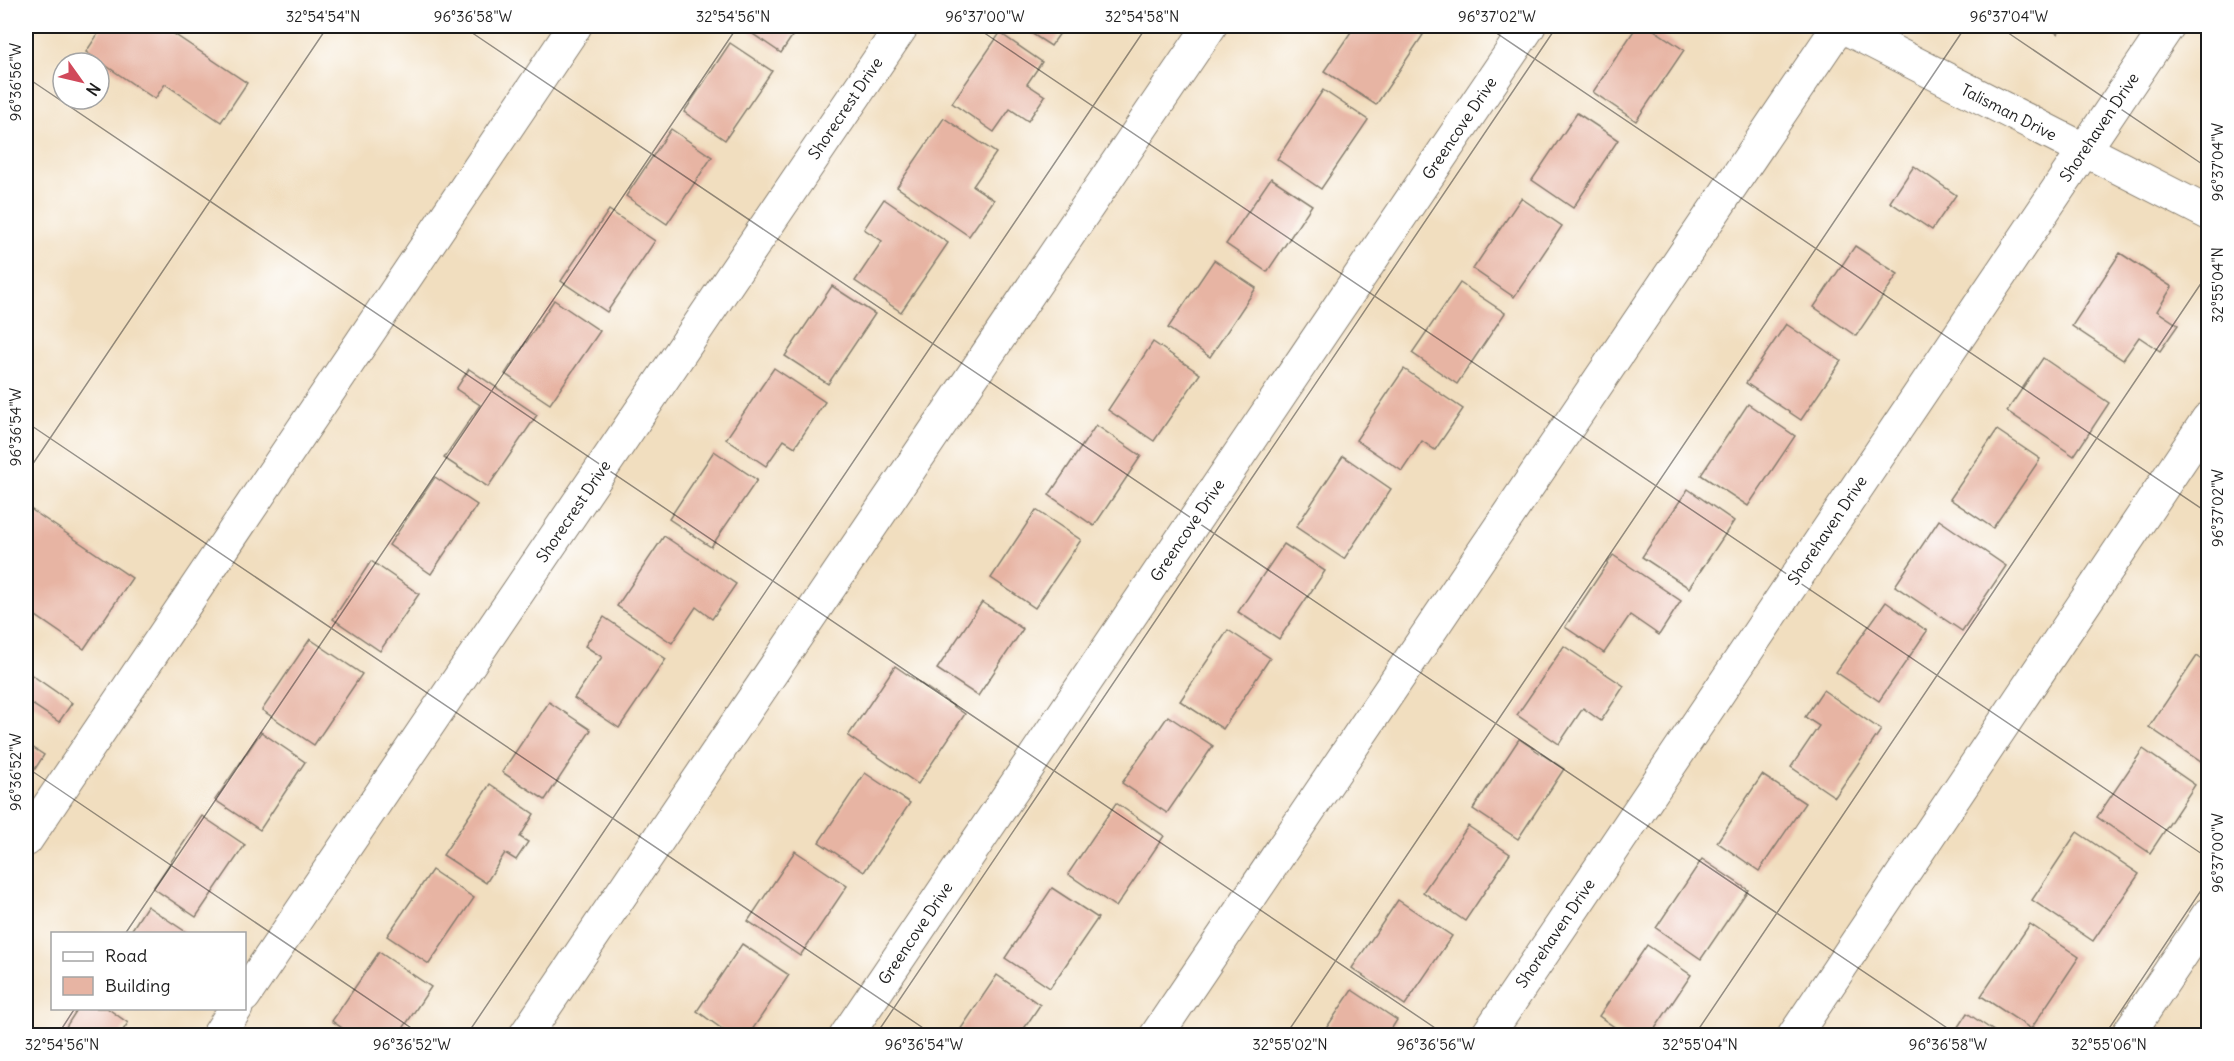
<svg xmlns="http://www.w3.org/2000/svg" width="2234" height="1061" font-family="Delius,sans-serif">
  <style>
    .building { fill: #e7b4a3 }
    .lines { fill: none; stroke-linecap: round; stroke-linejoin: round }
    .minor-casing { stroke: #867d6e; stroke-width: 35 }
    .minor { stroke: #fff; stroke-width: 33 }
    .ticks { fill: none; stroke: #1c1c1c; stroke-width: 1.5; stroke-opacity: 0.45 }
    .labels { text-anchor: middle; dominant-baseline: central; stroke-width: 6; stroke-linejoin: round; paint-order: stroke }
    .street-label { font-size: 16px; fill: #1c1c1c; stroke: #fff }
    .neatline { fill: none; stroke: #1c1c1c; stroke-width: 2 }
    .ticks-label { font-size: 15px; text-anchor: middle; fill: #1c1c1c }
  </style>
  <rect width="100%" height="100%" fill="#fff"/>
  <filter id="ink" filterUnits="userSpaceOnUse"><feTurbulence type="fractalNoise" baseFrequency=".0167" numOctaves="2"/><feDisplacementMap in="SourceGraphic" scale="12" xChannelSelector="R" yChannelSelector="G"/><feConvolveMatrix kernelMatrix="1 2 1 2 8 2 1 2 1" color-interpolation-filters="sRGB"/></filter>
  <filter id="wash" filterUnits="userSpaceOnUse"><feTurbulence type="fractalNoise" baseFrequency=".008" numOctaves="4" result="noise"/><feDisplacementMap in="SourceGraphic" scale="24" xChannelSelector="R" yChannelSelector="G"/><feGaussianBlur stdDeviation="1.35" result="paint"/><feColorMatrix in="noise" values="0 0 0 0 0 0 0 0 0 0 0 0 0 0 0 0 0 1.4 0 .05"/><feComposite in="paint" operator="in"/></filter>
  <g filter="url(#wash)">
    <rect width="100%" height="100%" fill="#f1debf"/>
    <g id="blocks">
      <g class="building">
        <polygon points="103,26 162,26 247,83 221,122 165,84 155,99 86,52"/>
        <polygon points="741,26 799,26 781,53"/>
        <polygon points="1020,26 1065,26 1051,46"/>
        <polygon points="1355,26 1408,26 1423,35 1376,105 1324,71"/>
        <polygon points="1637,26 1648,26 1684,50 1636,121 1593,92"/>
        <polygon points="2046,26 2063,26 2058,34"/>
        <polygon points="1000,33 1042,62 1027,84 1045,96 1028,121 1010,109 994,132 952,103"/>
        <polygon points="730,43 772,71 725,140 684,112"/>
        <polygon points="1323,90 1368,120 1321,189 1277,159"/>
        <polygon points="1577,113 1618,140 1573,208 1532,180"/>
        <polygon points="944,118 996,153 973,186 994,200 969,236 897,187"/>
        <polygon points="671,129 712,157 667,224 626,196"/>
        <polygon points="1914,166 1956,195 1932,230 1890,202"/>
        <polygon points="1271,178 1312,205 1267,272 1226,244"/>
        <polygon points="1521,198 1562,226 1514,297 1473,269"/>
        <polygon points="884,199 948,243 901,312 855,281 882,241 864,229"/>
        <polygon points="609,210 655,241 607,312 561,281"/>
        <polygon points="1855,246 1898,274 1856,336 1814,307"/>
        <polygon points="2120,253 2172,287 2157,311 2178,325 2160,351 2139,337 2123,360 2072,326"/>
        <polygon points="1214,260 1256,288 1210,357 1168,328"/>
        <polygon points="1460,283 1505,313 1457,384 1412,353"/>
        <polygon points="832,286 875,314 828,384 785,356"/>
        <polygon points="554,300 600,331 550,404 505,374"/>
        <polygon points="1786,324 1841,361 1801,420 1746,383"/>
        <polygon points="1153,342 1200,374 1154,441 1108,410"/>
        <polygon points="2043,358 2109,403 2074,456 2007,411"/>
        <polygon points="774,368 825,402 795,447 784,440 766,466 726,439"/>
        <polygon points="469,369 537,415 488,487 444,458 480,405 456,389"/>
        <polygon points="1404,369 1463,409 1435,450 1422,441 1402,471 1356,440"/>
        <polygon points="1748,404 1795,436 1748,506 1701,475"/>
        <polygon points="1096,425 1141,456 1094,526 1049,495"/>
        <polygon points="1997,430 2040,459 1993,528 1950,499"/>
        <polygon points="714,451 757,480 711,547 669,519"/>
        <polygon points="1343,456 1391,489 1344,559 1296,527"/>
        <polygon points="435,477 477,505 431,574 389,545"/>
        <polygon points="1688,489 1734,521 1689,588 1642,557"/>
        <polygon points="26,506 132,578 84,649 26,609"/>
        <polygon points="1036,510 1081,540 1035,608 991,578"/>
        <polygon points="1939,520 2006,566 1962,631 1895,586"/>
        <polygon points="664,536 736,584 712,619 696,607 672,643 617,606"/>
        <polygon points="1284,544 1325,571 1279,639 1238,612"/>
        <polygon points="1613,555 1681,601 1659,635 1630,615 1604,653 1565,627"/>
        <polygon points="371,561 419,594 380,651 333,619"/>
        <polygon points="982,602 1023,629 978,696 937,669"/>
        <polygon points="1886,602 1927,631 1879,701 1836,672"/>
        <polygon points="604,617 666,659 619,728 574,698 602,657 585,646"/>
        <polygon points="1228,630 1270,658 1223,729 1180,701"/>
        <polygon points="310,639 362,674 314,745 262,710"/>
        <polygon points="1564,646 1624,686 1601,721 1583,708 1559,744 1517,715"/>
        <polygon points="2197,656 2208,664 2208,763 2207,766 2149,727"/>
        <polygon points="895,666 965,714 918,784 848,736"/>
        <polygon points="26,671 72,703 59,722 26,700"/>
        <polygon points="1823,690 1881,730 1835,797 1791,767 1819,726 1805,717"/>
        <polygon points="549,702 591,730 545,800 502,772"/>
        <polygon points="1168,716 1213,746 1167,813 1122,783"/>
        <polygon points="261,732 305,762 260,830 215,800"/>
        <polygon points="1519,739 1564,769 1518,839 1473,809"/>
        <polygon points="26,743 44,755 26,783"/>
        <polygon points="2143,749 2195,785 2150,853 2097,817"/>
        <polygon points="865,773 910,803 864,872 819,842"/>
        <polygon points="1762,775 1805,803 1759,871 1717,842"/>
        <polygon points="490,784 534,814 520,837 528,842 516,860 505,853 486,883 443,855"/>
        <polygon points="1116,803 1164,836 1116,907 1068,874"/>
        <polygon points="202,816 245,845 196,917 153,888"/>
        <polygon points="1468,826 1510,854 1465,921 1423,892"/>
        <polygon points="2077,832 2139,874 2093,941 2032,900"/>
        <polygon points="795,851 847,886 800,956 748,921"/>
        <polygon points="1702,859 1748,890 1701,959 1656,928"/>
        <polygon points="432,870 474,898 429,964 387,936"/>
        <polygon points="1052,888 1098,918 1050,988 1005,958"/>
        <polygon points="1398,900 1452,936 1405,1005 1352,968"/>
        <polygon points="147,906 186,932 185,934 129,934"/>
        <polygon points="2030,924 2079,957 2031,1029 1981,996"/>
        <polygon points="742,944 789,975 748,1036 732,1036 697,1011"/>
        <polygon points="1647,945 1691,975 1650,1036 1627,1036 1599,1016"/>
        <polygon points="379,952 431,987 398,1036 354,1036 332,1021"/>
        <polygon points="997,975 1040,1005 1019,1036 956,1036"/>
        <polygon points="1352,990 1397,1020 1387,1036 1321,1036"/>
        <polygon points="78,1008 107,1008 128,1023 119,1036 60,1036"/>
        <polygon points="1967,1013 2001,1036 1952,1036"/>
      </g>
    </g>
  </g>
  <g filter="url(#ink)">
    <use href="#blocks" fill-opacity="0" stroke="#867d6e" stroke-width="1.5"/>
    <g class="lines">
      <g class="minor-casing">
        <g id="minor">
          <polyline points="1842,26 2208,213"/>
          <polyline points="26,840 575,26"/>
          <polyline points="244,996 902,26"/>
          <polyline points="218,1036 236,1008"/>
          <polyline points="525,1036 1210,26"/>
          <polyline points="846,1036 1529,26"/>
          <polyline points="1156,1036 1839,26"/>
          <polyline points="1487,1036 2168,26"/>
          <polyline points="1794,1036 2208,419"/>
          <polyline points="2127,1036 2208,915"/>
        </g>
      </g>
      <use href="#minor" class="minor"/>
    </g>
  </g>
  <path class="ticks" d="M462 26 1959 1036M974 26 2208 858M1486 26 2208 513M1998 26 2208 168M26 77 1447 1036M26 422 935 1036M26 474 328 26M26 767 423 1036M125 934 738 26M57 1036 75 1008M466 1036 1147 26M875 1036 1557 26M1285 1036 1966 26M1694 1036 2208 273M2104 1036 2208 880"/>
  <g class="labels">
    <g class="street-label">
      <text transform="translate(845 108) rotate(-56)">Shorecrest Drive</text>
      <text transform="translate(2009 112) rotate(27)">Talisman Drive</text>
      <text transform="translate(2099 127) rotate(-56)">Shorehaven Drive</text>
      <text transform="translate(1459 128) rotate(-56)">Greencove Drive</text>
      <text transform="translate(573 511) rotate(-56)">Shorecrest Drive</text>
      <text transform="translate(1187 530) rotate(-56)">Greencove Drive</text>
      <text transform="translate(1827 530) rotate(-56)">Shorehaven Drive</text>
      <text transform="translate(915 933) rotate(-56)">Greencove Drive</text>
      <text transform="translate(1555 933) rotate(-56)">Shorehaven Drive</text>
    </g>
  </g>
  <rect width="2234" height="1061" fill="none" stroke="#fff" stroke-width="66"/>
  <rect x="51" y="932" width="195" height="78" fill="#ffffff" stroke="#a4a4a4" stroke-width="1.5"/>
  <rect x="63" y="952" width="30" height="9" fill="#ffffff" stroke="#a4a4a4" stroke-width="1.5"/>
  <text x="105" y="962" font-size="18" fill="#1c1c1c">Road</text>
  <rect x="63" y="977" width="30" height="18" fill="#e7b4a3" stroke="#a4a4a4" stroke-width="1.5"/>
  <text x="105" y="992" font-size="18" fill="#1c1c1c">Building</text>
  <g transform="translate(81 81) rotate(124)"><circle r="28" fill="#ffffff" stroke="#a4a4a4" stroke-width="1.5"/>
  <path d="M0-4.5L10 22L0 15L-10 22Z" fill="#d1495b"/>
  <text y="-9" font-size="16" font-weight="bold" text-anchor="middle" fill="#1c1c1c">N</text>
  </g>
  <rect x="33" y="33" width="2168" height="995" class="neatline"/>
  <g class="ticks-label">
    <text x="323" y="22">32°54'54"N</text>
    <text x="473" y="22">96°36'58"W</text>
    <text x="733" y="22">32°54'56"N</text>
    <text x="985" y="22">96°37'00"W</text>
    <text x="1142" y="22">32°54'58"N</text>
    <text x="1497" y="22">96°37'02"W</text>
    <text x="2009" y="22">96°37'04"W</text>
    <text transform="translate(16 82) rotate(-90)" y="5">96°36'56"W</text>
    <text transform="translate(2218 162) rotate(-90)" y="5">96°37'04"W</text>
    <text transform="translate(2218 285) rotate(-90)" y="5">32°55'04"N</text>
    <text transform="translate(16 427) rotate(-90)" y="5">96°36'54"W</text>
    <text transform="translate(2218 508) rotate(-90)" y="5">96°37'02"W</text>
    <text transform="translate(16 772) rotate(-90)" y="5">96°36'52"W</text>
    <text transform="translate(2218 853) rotate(-90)" y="5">96°37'00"W</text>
    <text x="62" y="1050">32°54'56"N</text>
    <text x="412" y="1050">96°36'52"W</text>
    <text x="924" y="1050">96°36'54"W</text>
    <text x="1290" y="1050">32°55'02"N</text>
    <text x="1436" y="1050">96°36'56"W</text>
    <text x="1700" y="1050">32°55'04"N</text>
    <text x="1948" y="1050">96°36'58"W</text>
    <text x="2109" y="1050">32°55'06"N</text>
  </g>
</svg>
